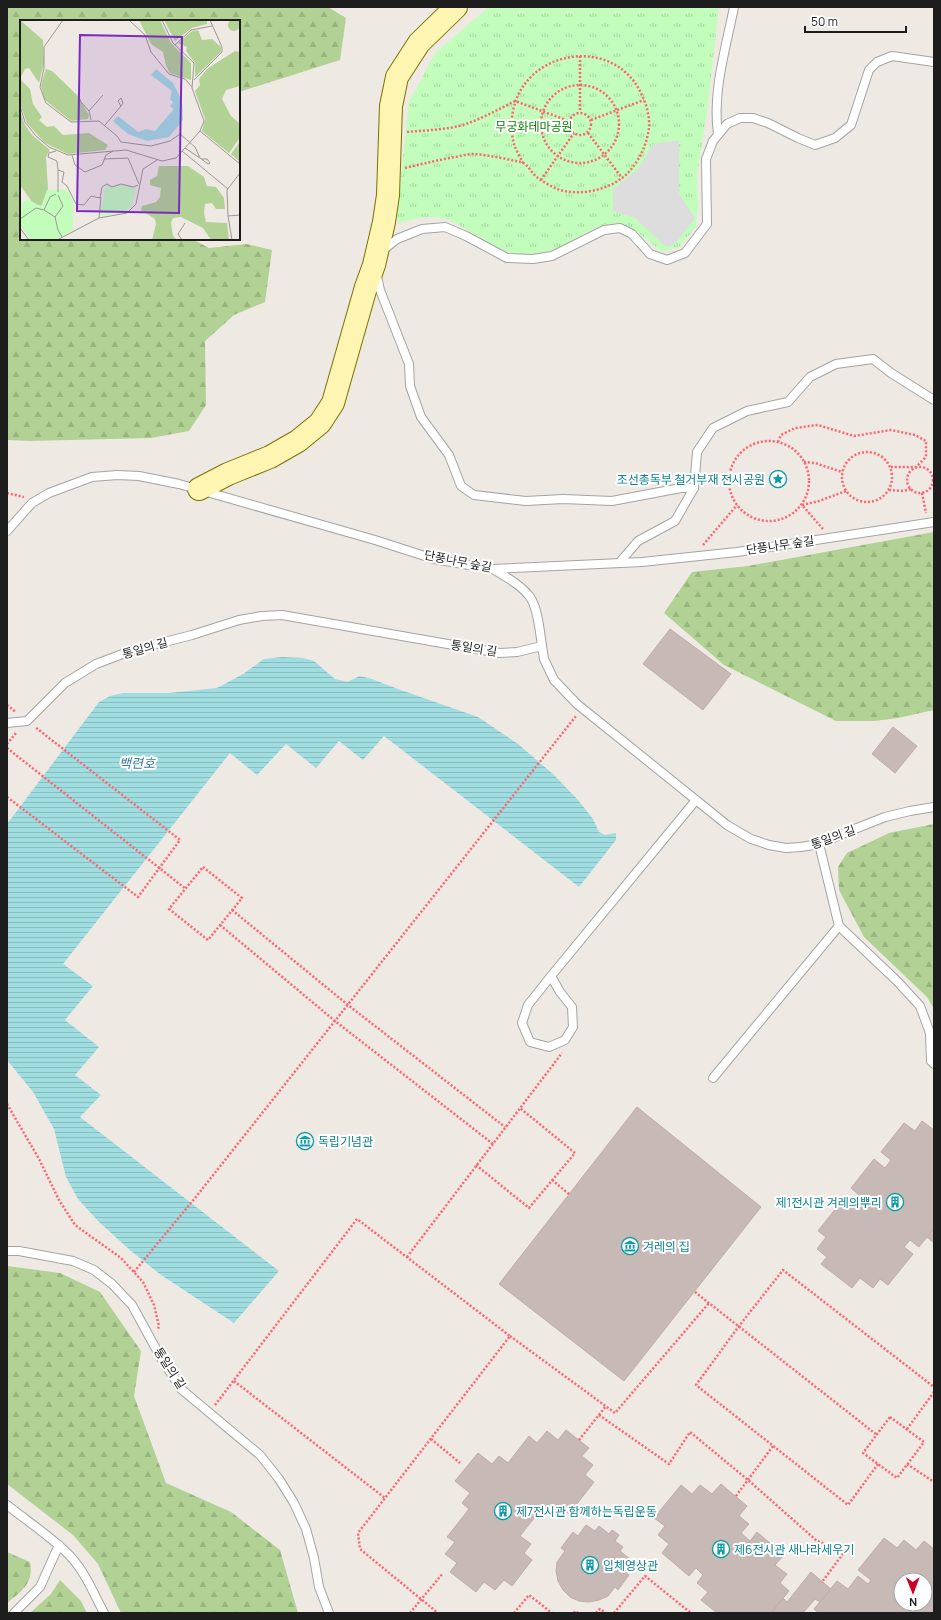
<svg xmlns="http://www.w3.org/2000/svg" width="941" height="1620" font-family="Manrope,'Noto Sans KR',sans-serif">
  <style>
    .forest { fill: url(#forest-firs) }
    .park { fill: url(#park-tufts) }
    .parking { fill: #ddd }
    .water { fill: url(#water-rules) }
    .building { fill: #c7bab6; stroke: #c2aca4; fill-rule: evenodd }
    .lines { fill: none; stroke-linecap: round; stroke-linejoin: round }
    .lane-casing { stroke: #a4a4a4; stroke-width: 10 }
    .secondary-casing { stroke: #797200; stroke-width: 24 }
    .path { stroke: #ff646e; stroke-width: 2.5; stroke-dasharray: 2 2; stroke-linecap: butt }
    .lane { stroke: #fff; stroke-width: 8 }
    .secondary { stroke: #fef5b2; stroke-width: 22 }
    .labels { text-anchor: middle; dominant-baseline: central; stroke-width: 4; stroke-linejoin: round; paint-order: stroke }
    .park-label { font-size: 12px; fill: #0f8304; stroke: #fff }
    .culture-label { font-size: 12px; fill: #0d838f; stroke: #fff; text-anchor: start }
    .street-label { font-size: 12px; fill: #1d1d1d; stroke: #fff }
    .water-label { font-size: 13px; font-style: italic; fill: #3c7b9c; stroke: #fff }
    .inset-road { fill: none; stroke: #9b9794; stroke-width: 1 }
    .view { fill: #7b2cbf; fill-opacity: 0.15; stroke: #7b2cbf; stroke-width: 2 }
    .inset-edge { fill: none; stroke: #1d1d1d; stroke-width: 2 }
  </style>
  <defs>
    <pattern id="forest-firs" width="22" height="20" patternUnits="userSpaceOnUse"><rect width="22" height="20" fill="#b1d294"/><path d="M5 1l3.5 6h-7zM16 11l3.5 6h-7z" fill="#98b47f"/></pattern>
    <pattern id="park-tufts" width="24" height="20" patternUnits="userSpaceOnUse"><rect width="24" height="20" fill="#c2fdbc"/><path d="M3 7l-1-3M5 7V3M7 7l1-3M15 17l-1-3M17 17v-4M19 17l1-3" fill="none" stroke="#a6d8a1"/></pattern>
    <pattern id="water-rules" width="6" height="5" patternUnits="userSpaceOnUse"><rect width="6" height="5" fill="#a0dde0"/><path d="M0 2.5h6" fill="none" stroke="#89bdc0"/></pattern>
  </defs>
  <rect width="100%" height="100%" fill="#efe9e3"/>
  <g class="forest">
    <polygon points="7,7 328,7 346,18 340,60 239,92 239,21 21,21 21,239 192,239 209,248 247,244 272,250 265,302 234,315 205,341 206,405 189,431 151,438 30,441 7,440"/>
    <polygon points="934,532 934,710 898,718 874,721 836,721 724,665 664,613 692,572 748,566"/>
    <polygon points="934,824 934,1009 927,997 864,937 839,890 838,867 847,853 889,833"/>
    <polygon points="7,1266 60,1273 100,1292 141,1351 134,1396 166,1483 231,1512 280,1550 298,1613 121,1613 98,1564 73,1535 7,1484"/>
    <path d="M7 1552 30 1562C34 1583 22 1591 7 1603Z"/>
    <polygon points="60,1580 81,1601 87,1613 30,1613 51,1594"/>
  </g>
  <path class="park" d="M489 7H719L707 112 697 175 698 206 696 227 678 248 662 252C653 245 634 228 625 225 602 218 578 239 558 248 547 253 532 254 519 254 494 253 470 227 446 219 431 214 413 219 398 223L397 215 409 102 435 53Z"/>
  <polygon class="parking" points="679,140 679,194 695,218 674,245 666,247 635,218 613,211 613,189 639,168 653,144"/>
  <polygon class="water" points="282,657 303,658 314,661 335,679 347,682 360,676 372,679 398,689 478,717 518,744 553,774 578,800 593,819 599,832 605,835 616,833 616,840 579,887 384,736 363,760 339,741 316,768 286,744 257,775 230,753 63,964 93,986 65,1020 99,1047 75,1075 101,1095 80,1117 279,1271 234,1323 161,1275 131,1251 99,1222 78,1199 66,1177 54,1129 33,1092 7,1060 7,824 99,702 110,696 123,693 169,693 217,688 243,674 264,659"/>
  <g class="building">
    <polygon points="670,629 731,674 703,710 643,664"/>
    <polygon points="893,727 917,746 895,773 872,754"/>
    <polygon points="637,1107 761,1207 624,1381 499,1284"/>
    <polygon points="922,1121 934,1130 934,1228 919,1247 910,1240 904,1247 913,1254 888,1285 880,1279 873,1288 860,1278 852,1288 821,1264 827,1257 817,1249 826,1237 818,1231 844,1198 853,1205 860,1196 851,1188 874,1159 885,1168 891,1160 881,1152 904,1123 915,1131"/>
    <polygon points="934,1228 934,1243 927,1237"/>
    <polygon points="566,1430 589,1448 582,1456 593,1465 585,1475 594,1482 569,1514 560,1507 553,1515 543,1507 520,1536 531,1544 524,1553 532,1560 512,1586 504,1580 495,1590 484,1582 476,1592 450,1572 457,1563 445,1554 455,1542 447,1537 469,1509 462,1503 470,1493 455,1481 478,1453 492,1464 499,1456 508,1463 529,1436 537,1443 547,1431 558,1440"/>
    <polygon points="721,1484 747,1506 739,1516 749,1524 741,1533 750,1541 757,1532 784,1555 775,1565 787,1574 780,1583 789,1591 771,1613 717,1613 701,1600 708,1592 697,1583 703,1575 696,1568 689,1576 662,1553 669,1544 658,1535 665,1526 654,1518 681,1485 692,1494 700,1485 712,1494"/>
    <polygon points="586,1525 595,1531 599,1526 609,1534 612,1530 619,1535 615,1541 623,1547 620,1551 630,1559 622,1569 629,1575 618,1590 615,1587 608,1596 599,1600 589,1602 579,1601 570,1597 563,1590 558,1581 556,1571 557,1562 565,1551 561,1548 573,1532 578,1536"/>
    <path d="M884 1538 897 1548 904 1540 916 1550 924 1541 934 1549V1613H819L814 1609 837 1581 848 1589 858 1576 868 1584 871 1580 858 1570ZM901 1580H925V1604H901Z"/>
    <polygon points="811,1572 831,1589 820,1602 815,1599 803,1613 776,1613 773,1611 783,1598 787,1602"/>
  </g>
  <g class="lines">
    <g class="lane-casing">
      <g id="lane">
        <path d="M718 134C712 92 726 48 734 7"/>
        <polyline points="382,251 397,239 422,229 445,227 466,236 507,258 533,259 552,256 604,230 620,228 632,234 650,254 667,260 685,253 707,224 706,159 713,141 727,124 740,118 753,118 768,123 798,138 815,145 835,138 851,125 869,70 877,62 892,56 934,62"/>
        <polyline points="377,276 380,290 409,364 410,386 421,417 449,455 461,486 474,495 526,501 563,499 612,501 681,488 694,488"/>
        <polyline points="7,531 32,503 49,493 92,477 117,475 139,476 179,484 375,540 434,559 492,569 642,562 737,552 934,522"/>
        <polyline points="620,562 638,541 675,521 694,488 697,452 713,428 747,411 788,402 810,377 836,364 873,359 891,373 934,400"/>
        <path d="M493 569C506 577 521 585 530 597 538 608 540 633 542 646"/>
        <polyline points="7,723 27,721 65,683 96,664 133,650 192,635 239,620 262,616 282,615 499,653 517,652 542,646 544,659 554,680 577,704 727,825 751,839 769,845 786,848 801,847 819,844 847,832 885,817 910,811 934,807"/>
        <polyline points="819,844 839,926 897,981 920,1006 930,1033 931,1061 934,1064"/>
        <polyline points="551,976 560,992 572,1007 573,1027 565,1040 549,1047 530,1042 522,1023 528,1005 551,976 696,800"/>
        <polyline points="713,1078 839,926"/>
        <polyline points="7,1251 19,1251 73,1261 94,1270 112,1284 132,1305 161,1358 181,1389 260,1455 279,1479 294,1503 306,1529 314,1558 319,1587 329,1613"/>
        <path d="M7 1505C26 1520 47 1534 65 1551 83 1567 93 1592 104 1613"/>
        <polyline points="14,1613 40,1587 59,1545"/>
      </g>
    </g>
    <g class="secondary-casing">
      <polyline id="secondary" points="199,489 228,474 270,457 298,441 320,423 333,403 366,287 374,265 384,222 388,195 391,106 397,77 419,43 456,7"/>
    </g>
    <g class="path">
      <polyline points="580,56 580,112"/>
      <circle cx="580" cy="124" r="39"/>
      <circle cx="580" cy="124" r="11"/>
      <polyline points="591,120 644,100"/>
      <path d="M407 132C427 130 448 130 466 124 483 118 499 109 515 101L569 121"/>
      <polyline points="588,133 622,178"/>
      <path d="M405 168C422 164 438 160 455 157 461 156 467 154 473 154 489 155 506 159 521 162 528 164 532 174 538 178 543 182 551 186 557 189 583 198 620 188 635 164 643 153 647 141 649 128 650 116 646 103 641 93 613 35 525 49 513 111 511 122 511 133 514 144 516 150 520 157 523 163"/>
      <polyline points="541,180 574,133"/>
      <circle cx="769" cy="481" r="40"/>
      <polyline points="778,442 781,435 795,428 818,425 854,436 891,430 915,435 926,441 926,457 916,467 891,467"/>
      <circle cx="867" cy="477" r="25"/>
      <polyline points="804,462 815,463 842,472"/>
      <circle cx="920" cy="480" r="13"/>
      <polyline points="889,490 903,491 911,489"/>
      <polyline points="7,493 24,497"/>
      <polyline points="922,493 926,513"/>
      <polyline points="823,529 802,505 819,501 846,491"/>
      <polyline points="703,545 737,505"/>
      <polyline points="7,705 16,712"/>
      <polyline points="7,744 16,733"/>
      <polyline points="7,748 186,889"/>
      <polyline points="7,797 138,897 180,840 35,727"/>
      <polygon points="203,867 242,898 208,940 169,909"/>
      <polyline points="232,910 348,1005 505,1127"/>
      <polyline points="220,925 335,1021 493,1144"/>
      <polyline points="7,1104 39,1159 59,1200 75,1225 121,1258 143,1282 154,1305 159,1326 158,1329"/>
      <polyline points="476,1165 529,1208 575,1153 520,1108"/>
      <polyline points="552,1180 569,1194"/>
      <polyline points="407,1257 562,1053"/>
      <polyline points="134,1272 195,1198 576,716"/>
      <polyline points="695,1292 877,1435"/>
      <polyline points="510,1336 615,1413 709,1303"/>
      <polyline points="234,1381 385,1498"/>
      <polyline points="215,1405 357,1219 510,1336 358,1533 360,1549 438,1613"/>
      <polyline points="599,1415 669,1464 690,1432 748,1480 817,1541 845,1551 822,1582"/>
      <polygon points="890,1417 924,1442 897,1478 863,1453"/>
      <polyline points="907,1429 934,1392"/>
      <polyline points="431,1439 460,1463"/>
      <polyline points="579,1440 606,1406"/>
      <polyline points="878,1464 848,1505 696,1385 739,1326 783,1270 934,1387"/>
      <polyline points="907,1464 934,1482"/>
      <polyline points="736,1496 773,1446"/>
      <polyline points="410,1613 443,1573"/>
      <polyline points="514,1613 529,1595 552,1613"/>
      <polyline points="574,1613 575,1611 578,1613"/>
      <polyline points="596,1613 600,1609 606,1613"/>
      <polyline points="614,1613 645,1576 691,1613"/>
    </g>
    <use href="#lane" class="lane"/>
    <use href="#secondary" class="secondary"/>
  </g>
  <defs>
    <g id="sight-ring" transform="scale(0.9)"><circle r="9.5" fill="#fff" stroke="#0f9aa8" stroke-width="1.5"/><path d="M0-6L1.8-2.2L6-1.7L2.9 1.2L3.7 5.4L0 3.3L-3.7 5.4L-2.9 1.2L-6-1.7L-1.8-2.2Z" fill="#0f9aa8"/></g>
    <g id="museum-ring" transform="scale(0.9)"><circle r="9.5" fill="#fff" stroke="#0f9aa8" stroke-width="1.5"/><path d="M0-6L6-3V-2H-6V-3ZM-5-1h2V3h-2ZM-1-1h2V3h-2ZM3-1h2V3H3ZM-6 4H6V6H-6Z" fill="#0f9aa8"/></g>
    <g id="building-ring" transform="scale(0.9)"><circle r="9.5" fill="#fff" stroke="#0f9aa8" stroke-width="1.5"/><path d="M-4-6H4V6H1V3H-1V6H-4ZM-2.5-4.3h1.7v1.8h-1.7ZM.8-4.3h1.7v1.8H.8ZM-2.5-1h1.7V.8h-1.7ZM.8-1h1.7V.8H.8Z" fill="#0f9aa8"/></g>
  </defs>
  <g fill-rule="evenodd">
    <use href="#sight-ring" x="778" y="479"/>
    <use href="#museum-ring" x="305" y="1141"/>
    <use href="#building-ring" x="895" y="1202"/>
    <use href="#museum-ring" x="630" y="1246"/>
    <use href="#building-ring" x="503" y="1511"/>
    <use href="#building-ring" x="721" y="1549"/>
    <use href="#building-ring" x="590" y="1565"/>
  </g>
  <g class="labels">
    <g class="park-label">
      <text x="534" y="126">무궁화테마공원</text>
    </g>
    <g class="culture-label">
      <text x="765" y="479" text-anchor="end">조선총독부 철거부재 전시공원</text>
      <text x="318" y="1141">독립기념관</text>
      <text x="882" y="1202" text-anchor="end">제1전시관 겨레의뿌리</text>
      <text x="643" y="1246">겨레의 집</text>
      <text x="516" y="1511">제7전시관 함께하는독립운동</text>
      <text x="734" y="1549">제6전시관 새나라세우기</text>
      <text x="603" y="1565">입체영상관</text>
    </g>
    <g class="street-label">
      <text transform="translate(780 545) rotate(-8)">단풍나무 숲길</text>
      <text transform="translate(458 561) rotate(11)">단풍나무 숲길</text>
      <text transform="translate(145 648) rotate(-16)">통일의 길</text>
      <text transform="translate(474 648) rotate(9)">통일의 길</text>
      <text transform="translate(833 837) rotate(-20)">통일의 길</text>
      <text transform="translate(170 1368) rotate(57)">통일의 길</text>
    </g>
    <g class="water-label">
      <text x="137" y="763">백련호</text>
    </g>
  </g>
  <g transform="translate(20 20)">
    <rect width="220" height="220" fill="#efe9e3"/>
    <path d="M208 5a6 6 0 1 1 12 0a6 6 0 1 1-12 0ZM0 0 23 20 24 43 19 63 9 48 5 49 0 59ZM119 0H140L151 23 171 43V60L150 53 146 46 143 32 131 24ZM144 0H187V4L172 8 155 21ZM178 10 182 20 192 19 201 27V32L175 57V43L166 31 167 27 158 23 172 11ZM215 31 220 32V66L206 70 202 79 211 96 219 103V119L209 133 182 111 185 99 175 71 180 65 179 59 187 49ZM26 49 32 51 57 75 69 95 68 99 51 101 24 79 21 65ZM0 59 10 69 13 84 22 97 19 100 27 107 34 106 43 115 69 113 88 125 85 130 48 134 25 123 7 103 0 84ZM0 90 5 105 12 115 30 130 26 137 28 169 22 186 13 183 0 165ZM219 123H220V142L211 134ZM139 146H168L184 157 187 166 196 167 204 178 205 189H196L192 183 185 184 184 193 186 202 207 203 209 220H191L183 208 161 197 153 198 151 203 153 216 157 220H132L136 204 135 199 121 190 122 186 136 182 140 177 141 168 130 165V160L137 156Z" fill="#b1d294"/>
    <path d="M86 165 91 167 104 165 116 168 112 186 106 191 80 196ZM42 169 49 172 53 182V210L35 220H11L0 205 2 183 8 179 21 187 27 170Z" fill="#c2fdbc"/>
    <path d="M136 49 153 63 162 81 163 100 149 117 127 121 108 114 93 101 98 96 118 112 126 109 135 111 154 89 150 86 153 82 150 79 152 71 131 55Z" fill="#a0dde0"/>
    <path class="inset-road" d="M43 0 24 27V48L20 67 26 83 51 102 79 101 97 116 101 122 131 126 150 121 160 114 175 127 180 138 188 144 190 143 187 139H182M109 0 125 15 131 32 149 54 165 59 172 67M155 25 171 10 192 6M174 60 202 32V27L190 0M58 74 61 82 69 91 71 100M0 86 5 102 16 116 29 127 48 135 106 130 142 141 156 138 180 111 184 101 172 68 174 43 153 23 142 0M69 91 83 75M85 105 101 86 103 83 101 78 98 81 101 86M180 111 220 144M165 128 180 138M36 131 29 133 28 137 37 141 38 150 44 152 42 162 47 166 56 184 64 185 71 176 80 178 82 167 87 164 92 167 101 164 113 167 118 165M162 131 208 169M52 135 55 145 65 152 82 145 86 135 93 131M84 139 108 138 119 164M38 172V150M38 175 43 186 35 197 38 210 42 217M24 190 35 197M208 196 207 170 220 153M79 198 81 177M0 199 16 188 24 190 30 177 36 174M0 208 9 220M37 220 79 198 107 193 116 184 123 149 137 140M162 220 158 214 165 203M212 220 208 196 220 195"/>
    <path class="view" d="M60 15 162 17 159 193 57 191Z"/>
    <rect width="220" height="220" class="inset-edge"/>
  </g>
  <rect width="941" height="1620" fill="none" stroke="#1d1d1d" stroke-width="16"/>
  <g transform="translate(913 1592) rotate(179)"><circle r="19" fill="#ffffff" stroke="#a5a5a5"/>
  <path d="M0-3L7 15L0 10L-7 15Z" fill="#cb0022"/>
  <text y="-6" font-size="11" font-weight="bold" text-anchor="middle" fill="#1d1d1d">N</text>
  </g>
  <path d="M805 26v6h101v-6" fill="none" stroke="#1d1d1d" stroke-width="2"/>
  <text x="811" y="26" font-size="12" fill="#1d1d1d" stroke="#ffffff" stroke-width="3" paint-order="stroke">50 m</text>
</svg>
